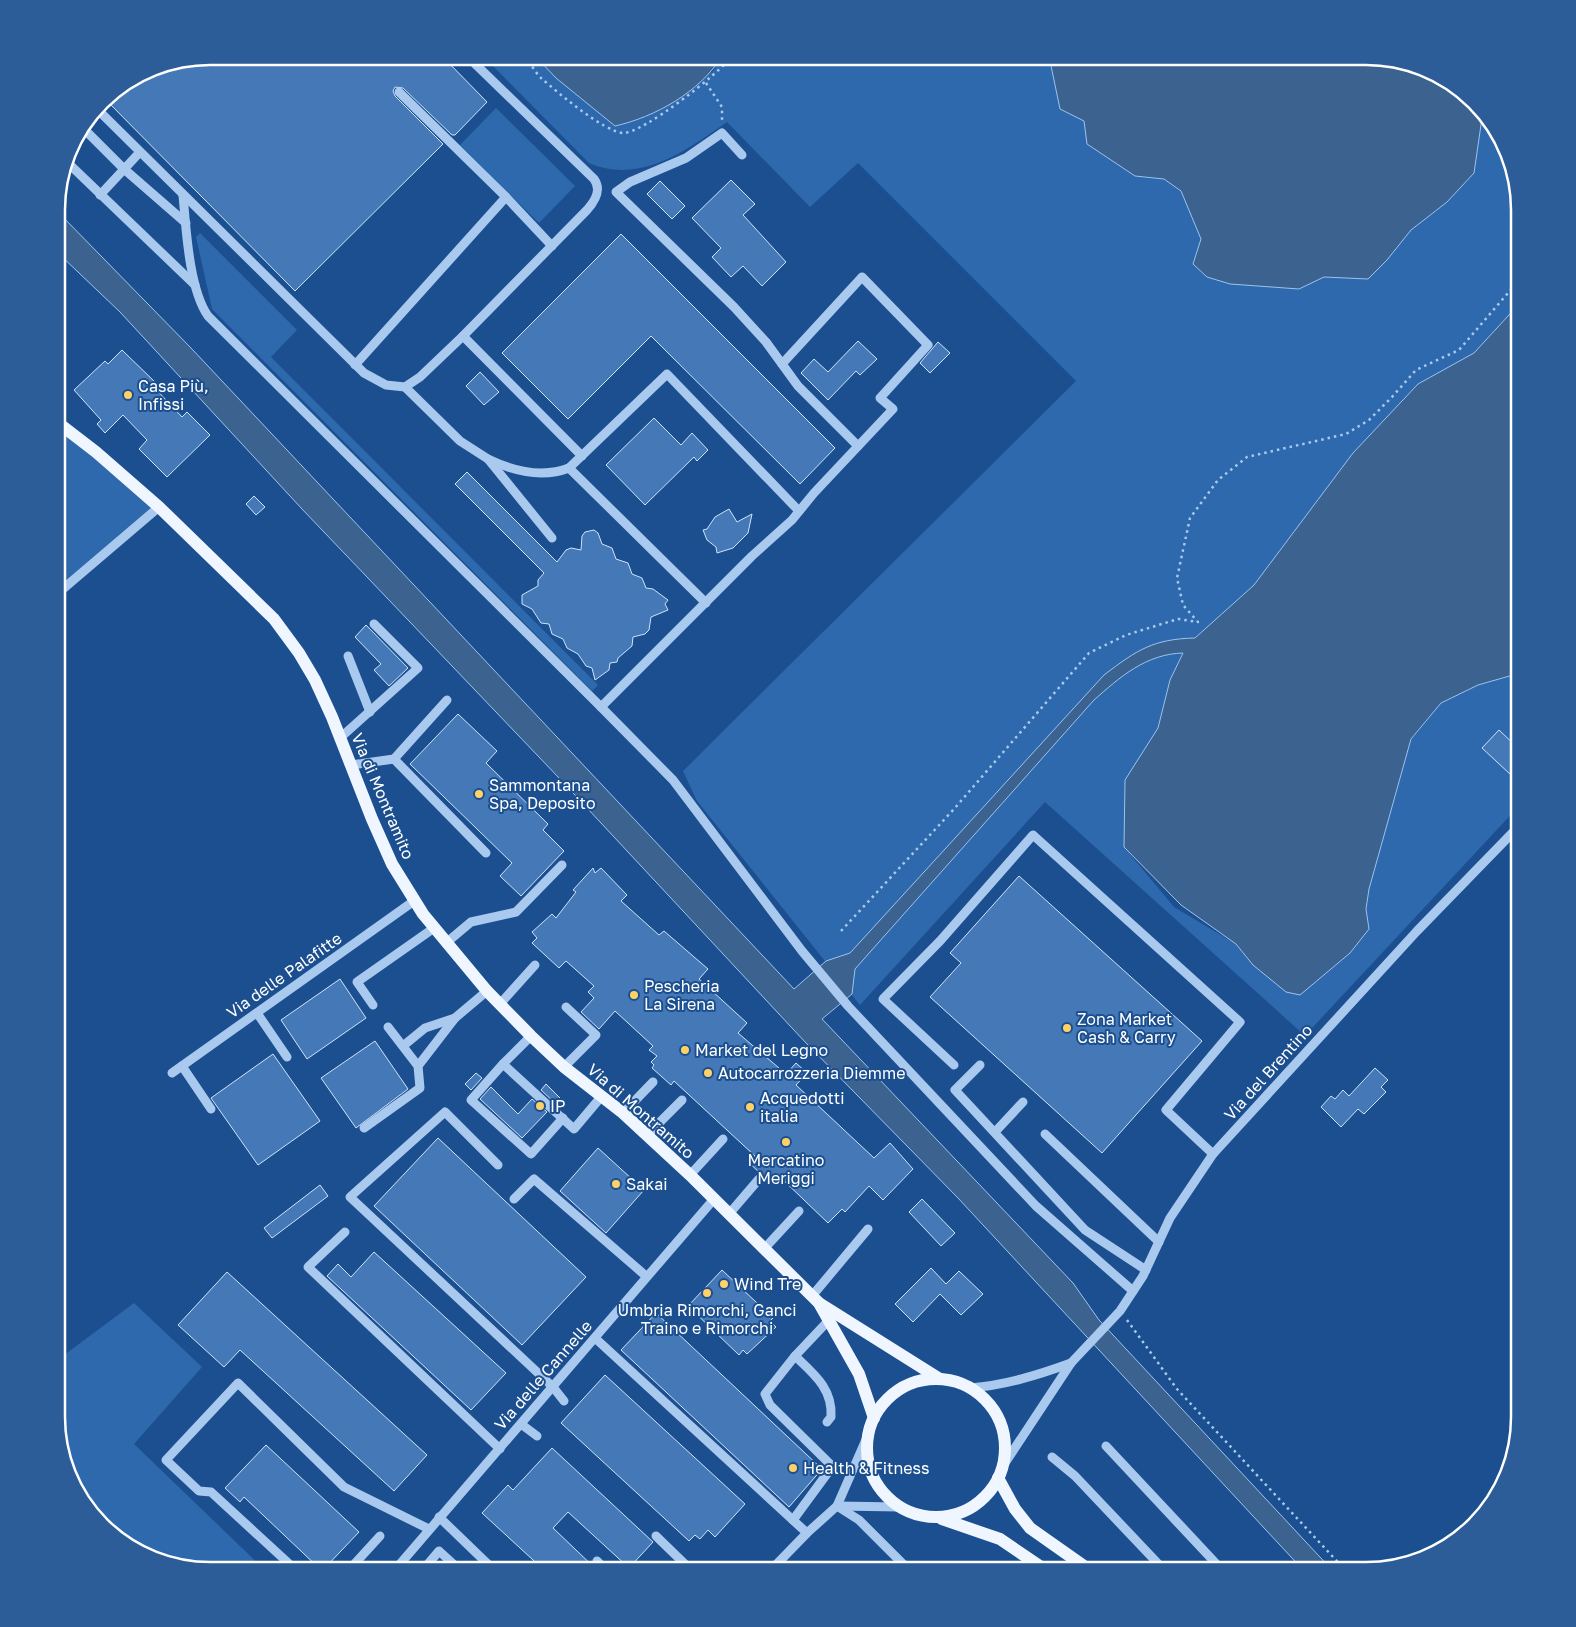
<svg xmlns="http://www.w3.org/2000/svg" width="1576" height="1627" font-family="'Golos Text',sans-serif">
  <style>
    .green { fill: #2e69ad }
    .water { fill: #3c6290; stroke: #9cc4f0 }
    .building { fill: #4478b7; stroke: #cfe3fa }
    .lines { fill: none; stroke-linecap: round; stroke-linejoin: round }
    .path { stroke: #a9c9ee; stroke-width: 2.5; stroke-dasharray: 2.5 4; stroke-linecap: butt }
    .minor { stroke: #a9c9ee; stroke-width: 9 }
    .major { stroke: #f0f6ff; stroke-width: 12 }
    .poi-dot { fill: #ffd166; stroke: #1b4f8f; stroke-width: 2 }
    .labels { text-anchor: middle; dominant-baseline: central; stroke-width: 4; stroke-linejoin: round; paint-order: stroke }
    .poi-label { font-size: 16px; fill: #fff; stroke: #1b4f8f; text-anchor: start }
    .street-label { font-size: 16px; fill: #fff; stroke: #1b4f8f }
    .rim { fill: none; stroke: #fff; stroke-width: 2.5 }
  </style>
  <rect width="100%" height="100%" fill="#1b4f8f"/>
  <g class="green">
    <path d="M483 56H535L556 78 615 126 713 71 722 56H1049L1053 73 1113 161 1135 176 1164 179 1181 191 1201 239 1193 264 1207 277 1299 289 1324 277 1368 279 1387 260 1411 230 1447 202 1474 173 1483 111 1512 160 1520 209V303L1474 353 1418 384 1353 453 1254 585 1185 647 1170 680 1158 728 1125 780 1124 847 1174 907 1236 944 1253 965 1332 968 1350 953 1369 929 1366 909 1369 889 1411 740 1441 703 1478 685 1520 673V805L1313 1027 1303 1034 1045 802 860 1005 697 801 683 771 1076 381 858 163 810 207 727 122C687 150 640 185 589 163Z"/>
    <polygon points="496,108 575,186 539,223 460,145"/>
    <polygon points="200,233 297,330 271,357 598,685 592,691 212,309 196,237"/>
    <polygon points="57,422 159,507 56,595"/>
    <polygon points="134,1303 202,1367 134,1444 266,1571 210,1571 142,1555 94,1518 68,1476 56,1418 56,1361"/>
  </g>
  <g class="water">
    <path d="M535 56H722C700 92 655 117 615 126L556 78Z"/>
    <polygon points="1049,56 1376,57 1434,72 1483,111 1474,173 1447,202 1411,230 1387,260 1368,279 1324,277 1299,289 1230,284 1207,277 1193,264 1201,239 1181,191 1164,179 1135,176 1087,144 1084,121 1060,109"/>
    <path d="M57 211 191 348 794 989 826 961 850 953 1104 675C1137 650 1153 639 1195 638L1254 585 1353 453 1418 384 1474 353 1520 303V673L1478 685 1441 703 1411 739 1369 889 1366 909 1369 929 1350 953 1300 995 1286 992 1253 965 1236 944 1181 905 1124 847 1125 780 1158 728 1170 680 1183 653C1146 654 1120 677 1094 700L855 969 852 994 822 1019 1073 1283 1099 1320 1333 1571H1304L958 1198 806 1043 560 779 302 509 120 312 57 252Z"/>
  </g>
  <g class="building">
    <polygon points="210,56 442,56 487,102 455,135 452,135 403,88 395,87 393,91 395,96 443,144 295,291 105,99 151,68"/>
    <polygon points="731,180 755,204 743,215 786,262 762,286 743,266 731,277 712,257 721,248 692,218"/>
    <polygon points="660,181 685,206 672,219 647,194"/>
    <polygon points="621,234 835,448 800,484 651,336 568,419 502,353"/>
    <polygon points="858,341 877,359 860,375 856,371 828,400 801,373 814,359 828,372"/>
    <polygon points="938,342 950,353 930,373 920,363"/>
    <polygon points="122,350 156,383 153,386 182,417 187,412 210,435 167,477 139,449 147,440 123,415 105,433 97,424 101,420 74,390 105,361 108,364"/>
    <polygon points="480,372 499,392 484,405 466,386"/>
    <polygon points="654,418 681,445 692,433 708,450 697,461 694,457 645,505 606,465"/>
    <polygon points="467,472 557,562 566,550 571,548 581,550 582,536 585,532 594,530 598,533 602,544 612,548 616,559 628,563 632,574 642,578 646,588 653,589 668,600 665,604 668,610 651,617 649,630 645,634 633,637 632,646 618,658 617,662 610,663 609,670 595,680 592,668 586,666 578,654 567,648 563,639 552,634 549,624 541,623 532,609 522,604 522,595 538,586 538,580 544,573 455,484"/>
    <polygon points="254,496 265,507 256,515 246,504"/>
    <polygon points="729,509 737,522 752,514 748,533 733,548 717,553 716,547 707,540 703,530 707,529 715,517"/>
    <polygon points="366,625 408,668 389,686 374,670 381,664 355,637"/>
    <polygon points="458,714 497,751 486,763 548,824 543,830 564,851 521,896 500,876 512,863 410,764"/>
    <polygon points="1499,730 1520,750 1520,766 1511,775 1482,748"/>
    <polygon points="593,868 595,873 601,868 627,895 621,901 659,935 664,931 708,969 699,979 747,1023 738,1033 786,1074 796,1063 807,1073 796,1085 874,1158 890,1143 913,1169 883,1200 869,1186 845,1212 842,1209 828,1223 779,1176 776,1174 769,1181 749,1163 755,1156 674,1081 671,1085 652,1068 654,1065 651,1062 657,1056 649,1050 653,1046 615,1011 599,1029 581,1012 594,998 588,992 594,986 566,961 559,968 532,943 537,938 532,932 552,914 556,918 576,892 573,890"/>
    <polygon points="1019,876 1202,1041 1102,1153 930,997 961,963 950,953"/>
    <polygon points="340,979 366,1018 307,1059 281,1020"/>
    <polygon points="375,1041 408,1089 356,1128 321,1078"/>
    <polygon points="273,1054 320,1121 258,1165 211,1098"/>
    <polygon points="1375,1068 1388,1080 1381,1087 1386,1092 1364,1114 1358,1109 1341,1127 1321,1107 1331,1096 1335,1099 1343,1090 1349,1096"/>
    <polygon points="476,1073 482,1078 471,1090 465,1084"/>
    <polygon points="546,1084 560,1098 555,1103 541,1090"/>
    <polygon points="491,1087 518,1114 532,1099 547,1112 522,1138 480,1099"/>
    <polygon points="438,1138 586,1277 522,1345 374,1206"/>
    <polygon points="598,1148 644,1190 606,1233 560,1191"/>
    <polygon points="320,1185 328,1196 272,1238 264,1228"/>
    <polygon points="922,1199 955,1233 941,1246 909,1212"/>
    <polygon points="374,1252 506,1373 471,1410 327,1276 338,1264 351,1277"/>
    <polygon points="931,1268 946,1284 959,1271 983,1294 961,1315 940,1294 913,1322 895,1304"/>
    <polygon points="722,1270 773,1318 770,1321 776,1327 747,1354 743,1350 739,1355 688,1306"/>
    <polygon points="227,1272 427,1455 394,1491 240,1350 224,1367 178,1325"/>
    <polygon points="656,1313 822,1469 789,1507 621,1350"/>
    <polygon points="605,1375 745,1504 715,1537 708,1530 700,1539 695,1535 689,1541 561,1423"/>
    <polygon points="266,1445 359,1532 322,1571 244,1497 240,1502 225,1488"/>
    <polygon points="552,1448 653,1542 629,1568 568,1512 553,1528 598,1571 545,1571 482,1513 508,1485 513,1490"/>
  </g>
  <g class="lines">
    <g class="path">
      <path d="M525 56C530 63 535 72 541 78 557 92 603 131 623 133 642 134 720 73 732 56"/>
      <polyline points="706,83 722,107 722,121"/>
      <polyline points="841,931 954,809 1089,653 1126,635 1178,619 1198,622 1183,605 1177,578 1190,518 1218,480 1247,457 1346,434 1369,420 1392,397 1416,370 1459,350 1520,279"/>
      <polyline points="1127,1320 1177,1389 1346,1571"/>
    </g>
    <g class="minor">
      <polyline points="399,92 506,197 552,246"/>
      <path d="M97 109 364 373 386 385 405 387 420 377 463 336 587 210C595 201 602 190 594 179L467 56"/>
      <polyline points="83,128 124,169 186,223"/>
      <polyline points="742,155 722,133 686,158 630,182 616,192 734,307 766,342 798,386 858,446"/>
      <polyline points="67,162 195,285"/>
      <polyline points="100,195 140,152"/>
      <path d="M183 195C186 228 189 289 208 316L601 707 752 556 792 520 814 493 893 409 880 398 928 345 862 277 782 364"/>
      <polyline points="463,336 582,456"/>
      <polyline points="355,365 506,197"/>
      <polyline points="405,387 460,441 488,459 552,538"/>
      <path d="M488 459C513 471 543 478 569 468L667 374 799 511"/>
      <polyline points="569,468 706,603"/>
      <polyline points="57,594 159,507"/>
      <polyline points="348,656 370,712"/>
      <polyline points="601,707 673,780 802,951 848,1006 1036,1206 1133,1291"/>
      <polyline points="340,738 418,668 374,624"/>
      <polyline points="394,759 486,853"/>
      <polyline points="351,765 394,759 447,700"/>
      <polyline points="446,943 471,922 516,912 562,865"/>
      <polyline points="500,1004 535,965"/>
      <polyline points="373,1005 357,982 434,928"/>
      <polyline points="257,1013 287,1057"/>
      <polyline points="531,1036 503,1064 574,1129 601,1097"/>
      <polyline points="403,1046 425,1028 455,1018 487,991"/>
      <polyline points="503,1064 471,1100 531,1154 563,1118"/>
      <polyline points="954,1065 883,999 940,941 1033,835 1240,1022 1166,1110 1213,1154"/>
      <polyline points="980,1065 955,1090 1085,1230 1146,1270"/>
      <polyline points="182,1066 211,1109"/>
      <polyline points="418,1066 455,1018"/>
      <polyline points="564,1067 596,1035 566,1007"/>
      <polyline points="172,1073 414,901"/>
      <polyline points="623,1113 653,1082"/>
      <polyline points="364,1128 420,1088 418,1066 388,1027"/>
      <polyline points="995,1132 1023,1102"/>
      <polyline points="1045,1134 1159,1242"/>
      <polyline points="647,1135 682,1100"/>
      <polyline points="498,1165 445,1112 350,1197 553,1387 564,1401"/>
      <polyline points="690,1175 723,1139"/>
      <polyline points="514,1199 534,1179 646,1276"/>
      <polyline points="729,1214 759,1179"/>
      <polyline points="345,1232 308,1267 500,1449"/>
      <polyline points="764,1249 799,1211"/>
      <polyline points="812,1296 868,1229"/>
      <polyline points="595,1338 807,1533"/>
      <path d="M795 1356C814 1374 833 1389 831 1417L827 1422"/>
      <path d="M970 1388C1006 1385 1038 1375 1071 1363"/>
      <polyline points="521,1424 537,1436"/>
      <polyline points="1106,1446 1223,1571"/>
      <polyline points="1052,1457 1075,1476 1165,1571"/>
      <polyline points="1003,1466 1071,1363 1120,1311 1143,1276 1170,1218 1213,1154 1417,931 1520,825"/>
      <polyline points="837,1506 859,1520 910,1571"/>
      <polyline points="837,1506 899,1507"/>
      <polyline points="439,1517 495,1571"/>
      <polyline points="793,1520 829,1471 830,1464 770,1405 765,1394 795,1356 829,1320"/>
      <polyline points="656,1536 692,1571"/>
      <polyline points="597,1561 607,1571"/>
      <polyline points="297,1571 211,1492 199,1491 166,1460 238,1383 344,1487 429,1529"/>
      <polyline points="348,1571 380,1536"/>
      <polyline points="394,1571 714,1199"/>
      <polyline points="422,1571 439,1551 461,1571"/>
      <polyline points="770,1571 807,1533 837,1506 868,1435"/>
    </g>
    <g class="major">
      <polyline points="57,422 96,452 159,507 274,619 299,653 315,680 332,717 372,819 392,864 423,914 487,991 531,1036 564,1067 623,1113 690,1175 819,1303 859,1374 874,1418"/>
      <polyline points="819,1303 940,1379"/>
      <circle cx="936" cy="1448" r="69"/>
      <polyline points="998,1478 1015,1509 1030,1528 1091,1571"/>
      <polyline points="942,1519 1000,1539 1047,1571"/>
    </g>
  </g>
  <g class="poi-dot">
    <circle cx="128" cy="395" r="5"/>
    <circle cx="479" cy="794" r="5"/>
    <circle cx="634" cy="995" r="5"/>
    <circle cx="1067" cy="1028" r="5"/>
    <circle cx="685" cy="1050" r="5"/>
    <circle cx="708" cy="1073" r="5"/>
    <circle cx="540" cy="1106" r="5"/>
    <circle cx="750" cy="1107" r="5"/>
    <circle cx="786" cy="1142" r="5"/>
    <circle cx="616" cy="1184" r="5"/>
    <circle cx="724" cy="1284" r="5"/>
    <circle cx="707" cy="1293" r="5"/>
    <circle cx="793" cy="1468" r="5"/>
  </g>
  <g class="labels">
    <g class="poi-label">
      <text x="138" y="386">Casa Più,<tspan x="138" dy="18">Infissi</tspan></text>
      <text x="489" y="785">Sammontana<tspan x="489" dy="18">Spa, Deposito</tspan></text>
      <text x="644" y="986">Pescheria<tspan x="644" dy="18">La Sirena</tspan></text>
      <text x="1077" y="1019">Zona Market<tspan x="1077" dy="18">Cash &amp; Carry</tspan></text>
      <text x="695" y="1050">Market del Legno</text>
      <text x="718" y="1073">Autocarrozzeria Diemme</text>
      <text x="760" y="1098">Acquedotti<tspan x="760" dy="18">italia</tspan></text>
      <text x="550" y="1106">IP</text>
      <text x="786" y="1160" text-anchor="middle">Mercatino<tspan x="786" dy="18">Meriggi</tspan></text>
      <text x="626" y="1184">Sakai</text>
      <text x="734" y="1284">Wind Tre</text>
      <text x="707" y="1310" text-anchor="middle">Umbria Rimorchi, Ganci<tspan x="707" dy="18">Traino e Rimorchi</tspan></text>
      <text x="803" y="1468">Health &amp; Fitness</text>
    </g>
    <g class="street-label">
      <text transform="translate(383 796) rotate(67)">Via di Montramito</text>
      <text transform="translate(284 975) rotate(-35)">Via delle Palafitte</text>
      <text transform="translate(1268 1072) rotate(-48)">Via del Brentino</text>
      <text transform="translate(641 1111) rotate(41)">Via di Montramito</text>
      <text transform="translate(543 1375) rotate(-49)">Via delle Cannelle</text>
    </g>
  </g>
  <path d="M0 0H1576V1627H0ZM210 65H1366A145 145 0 0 1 1511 210V1417A145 145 0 0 1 1366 1562H210A145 145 0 0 1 65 1417V210A145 145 0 0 1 210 65Z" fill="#2d5d98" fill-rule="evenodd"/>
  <path class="rim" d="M210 65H1366A145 145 0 0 1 1511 210V1417A145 145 0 0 1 1366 1562H210A145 145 0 0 1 65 1417V210A145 145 0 0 1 210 65Z"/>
</svg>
